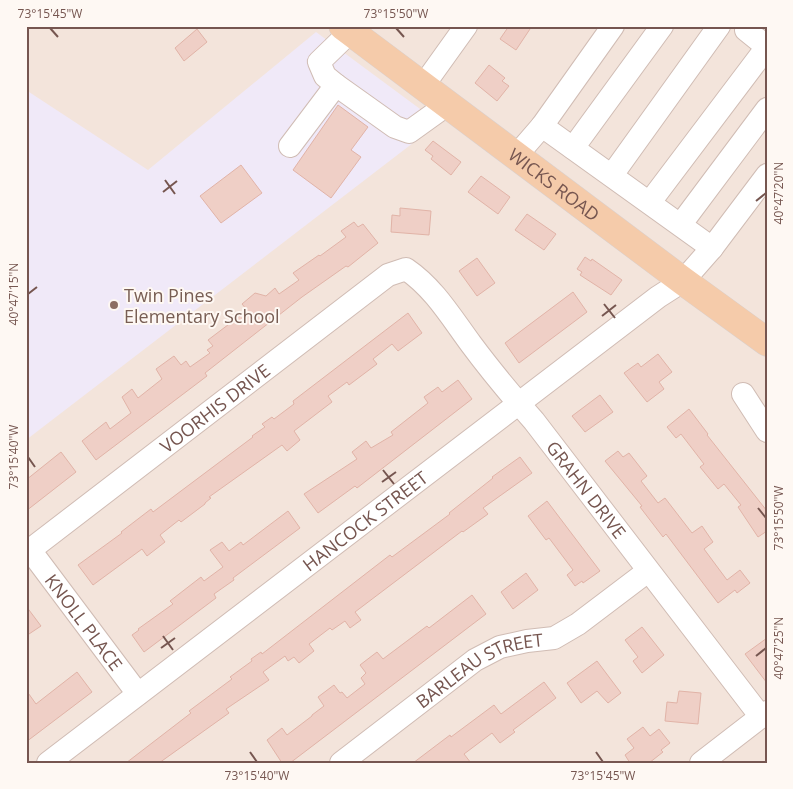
<svg xmlns="http://www.w3.org/2000/svg" width="793" height="789" font-family="'Open Sans',sans-serif">
  <style>
    .residential { fill: #f3e4db }
    .education { fill: #f0e9f8 }
    .building { fill: #efcfc6; stroke: #e1b3a7 }
    .lines { fill: none; stroke-linecap: round; stroke-linejoin: round }
    .minor-casing { stroke: #d0bcb4; stroke-width: 24 }
    .major-casing { stroke: #d9d0ce; stroke-width: 29 }
    .minor { stroke: #fff; stroke-width: 22 }
    .major { stroke: #f5cbaa; stroke-width: 28 }
    .ticks { fill: none; stroke: #765650; stroke-width: 2 }
    .education-dot { fill: #8d6e63; stroke: #fef8f3; stroke-width: 2 }
    .labels { text-anchor: middle; dominant-baseline: central; stroke-width: 4; stroke-linejoin: round; paint-order: stroke }
    .street-label { font-size: 18px; fill: #765650; stroke: #fef8f3 }
    .education-label { font-size: 18px; fill: #785e54; stroke: #fef8f3; text-anchor: start }
    .neatline { fill: none; stroke: #765650; stroke-width: 2 }
    .ticks-label { font-size: 12px; text-anchor: middle; fill: #765650 }
  </style>
  <rect width="100%" height="100%" fill="#fcf3ec"/>
  <rect class="residential" x="26" y="26" width="741" height="737"/>
  <polygon class="education" points="316,32 439,123 26,440 26,90 148,170"/>
  <g class="building">
    <polygon points="509,26 532,26 516,50 500,39"/>
    <polygon points="197,29 207,42 184,61 175,48"/>
    <polygon points="489,65 505,78 502,81 509,86 497,101 475,83"/>
    <polygon points="338,105 368,127 351,150 361,157 331,198 293,170"/>
    <polygon points="433,141 461,162 451,175 431,159 433,156 425,150"/>
    <polygon points="241,165 262,193 221,223 200,196"/>
    <polygon points="481,176 510,197 498,214 468,192"/>
    <polygon points="400,208 431,211 429,235 391,232 392,215 400,216"/>
    <polygon points="527,214 556,234 544,250 515,230"/>
    <polygon points="354,222 358,227 363,224 378,243 348,267 346,266 302,297 205,373 207,376 96,460 82,441 106,422 110,429 131,413 122,397 132,389 138,398 162,379 156,369 174,356 181,365 186,361 190,367 210,353 207,350 213,346 208,340 245,312 247,310 242,304 255,293 266,296 275,288 279,294 299,280 293,273 319,255 320,256 346,237 341,231"/>
    <polygon points="585,257 591,261 592,259 622,280 611,295 580,275 582,272 577,269"/>
    <polygon points="477,258 495,283 477,296 459,271"/>
    <polygon points="573,292 587,312 519,363 505,343"/>
    <polygon points="408,313 422,333 398,351 392,344 373,359 377,364 349,385 347,382 328,396 332,402 294,431 300,440 287,451 282,445 209,497 211,498 205,503 205,504 181,522 179,520 160,535 165,542 147,556 142,549 93,585 78,565 122,533 121,532 151,509 153,512 253,437 252,436 265,427 262,424 272,417 274,419 294,404 293,401"/>
    <polygon points="658,354 672,372 659,382 664,389 647,402 624,373 638,363 641,367"/>
    <polygon points="458,380 472,399 357,488 355,486 318,513 304,494 357,459 352,452 366,441 371,448 393,435 391,432 428,403 424,397 438,387 442,392"/>
    <polygon points="600,395 613,412 585,432 572,416"/>
    <polygon points="689,409 708,434 707,435 767,511 767,531 758,537 738,507 741,505 724,484 718,489 700,467 704,464 681,434 676,438 667,427"/>
    <polygon points="618,451 623,457 629,453 647,476 641,481 658,503 665,498 692,533 702,526 713,542 704,549 727,580 740,570 750,583 737,593 735,590 718,603 666,534 663,537 640,507 642,506 605,461"/>
    <polygon points="61,452 76,472 26,511 26,480"/>
    <polygon points="520,457 532,473 483,508 488,514 463,532 462,531 355,612 361,620 350,628 345,621 332,630 330,628 309,644 314,651 299,663 294,657 288,661 285,656 263,672 269,680 226,709 229,713 159,763 126,763 191,713 189,711 232,679 230,677 252,661 251,659 261,652 262,654 390,555 392,557 450,514 449,513 493,478 492,477"/>
    <polygon points="547,501 600,571 583,583 582,581 575,586 567,575 573,570 549,538 546,540 528,516"/>
    <polygon points="288,511 300,528 233,578 234,580 214,594 216,598 144,652 132,635 139,630 138,629 173,604 170,601 201,577 204,581 223,567 210,550 222,542 229,551 241,542 243,545"/>
    <polygon points="526,573 538,590 513,609 501,592"/>
    <polygon points="472,595 486,614 290,763 282,763 267,740 282,728 287,735 312,716 312,715 324,706 318,697 334,685 340,693 342,692 347,698 365,684 361,678 366,673 360,665 377,652 383,659 427,626 429,628"/>
    <polygon points="26,606 41,626 26,636"/>
    <polygon points="642,627 664,655 642,673 633,661 638,657 625,640"/>
    <polygon points="767,638 767,683 745,654"/>
    <polygon points="597,661 621,693 608,703 597,691 581,703 567,683"/>
    <polygon points="77,672 92,692 26,742 26,690 36,704"/>
    <polygon points="544,682 556,698 513,730 515,732 500,743 492,733 464,754 471,763 413,763 450,735 451,737 494,705 501,714"/>
    <polygon points="679,691 701,693 698,724 665,721 667,702 677,703"/>
    <polygon points="643,727 650,736 659,729 670,743 661,750 663,752 649,763 630,763 625,755 634,748 627,739"/>
  </g>
  <g class="lines">
    <g class="minor-casing">
      <g id="minor">
        <polyline points="746,30 767,47"/>
        <polyline points="336,85 395,127 409,132 448,104"/>
        <polyline points="423,86 466,26"/>
        <polyline points="542,126 712,248"/>
        <polyline points="290,146 336,85 325,76 319,62 350,32"/>
        <polyline points="573,148 662,26"/>
        <polyline points="516,156 542,126 613,26"/>
        <polyline points="612,175 719,26"/>
        <polyline points="650,202 767,47"/>
        <polyline points="681,224 767,109"/>
        <polyline points="743,394 767,431"/>
        <path id="s1" d="M30 550 138 694"/>
        <path id="s2" d="M26 553 388 275 406 269C434 288 451 317 471 344 491 371 512 396 534 421L761 717"/>
        <path id="s3" d="M48 763 658 297 683 281 712 248 767 175"/>
        <path id="s4" d="M341 763 475 660 500 647 527 641 554 638 578 624 648 571"/>
        <polyline points="701,763 767,712"/>
      </g>
    </g>
    <g class="major-casing">
      <g id="major">
        <path id="s5" d="M343 26 683 281 767 342"/>
      </g>
    </g>
    <use href="#minor" class="minor"/>
    <use href="#major" class="major"/>
  </g>
  <path class="ticks" d="M50 28 58 37M396 28 404 37M165 180 175 194M163 192 177 181M756 201 766 193M28 294 37 287M604 304 615 318M602 316 616 305M28 457 35 467M383 470 394 484M382 482 396 472M758 508 766 518M163 636 173 650M161 648 175 638M756 656 766 648M250 752 257 762M596 752 603 762"/>
  <circle class="education-dot" cx="114" cy="305" r="5"/>
  <g class="labels">
    <g class="street-label">
      <text stroke="none"><textPath href="#s5" startOffset="264">WICKS ROAD</textPath></text>
      <text stroke="none"><textPath href="#s2" startOffset="238">VOORHIS DRIVE</textPath></text>
      <text stroke="none"><textPath href="#s2" startOffset="761">GRAHN DRIVE</textPath></text>
      <text stroke="none"><textPath href="#s3" startOffset="399">HANCOCK STREET</textPath></text>
      <text stroke="none"><textPath href="#s1" startOffset="90">KNOLL PLACE</textPath></text>
      <text stroke="none"><textPath href="#s4" startOffset="169">BARLEAU STREET</textPath></text>
    </g>
    <g class="education-label">
      <text x="124" y="295">Twin Pines<tspan x="124" dy="21">Elementary School</tspan></text>
    </g>
  </g>
  <rect width="793" height="789" fill="none" stroke="#fef8f3" stroke-width="55"/>
  <rect x="28" y="28" width="738" height="734" class="neatline"/>
  <g class="ticks-label">
    <text x="50" y="18">73°15'45"W</text>
    <text x="396" y="18">73°15'50"W</text>
    <text transform="translate(779 193) rotate(-90)" y="4">40°47'20"N</text>
    <text transform="translate(14 294) rotate(-90)" y="4">40°47'15"N</text>
    <text transform="translate(14 457) rotate(-90)" y="4">73°15'40"W</text>
    <text transform="translate(779 518) rotate(-90)" y="4">73°15'50"W</text>
    <text transform="translate(779 648) rotate(-90)" y="4">40°47'25"N</text>
    <text x="257" y="780">73°15'40"W</text>
    <text x="603" y="780">73°15'45"W</text>
  </g>
</svg>
